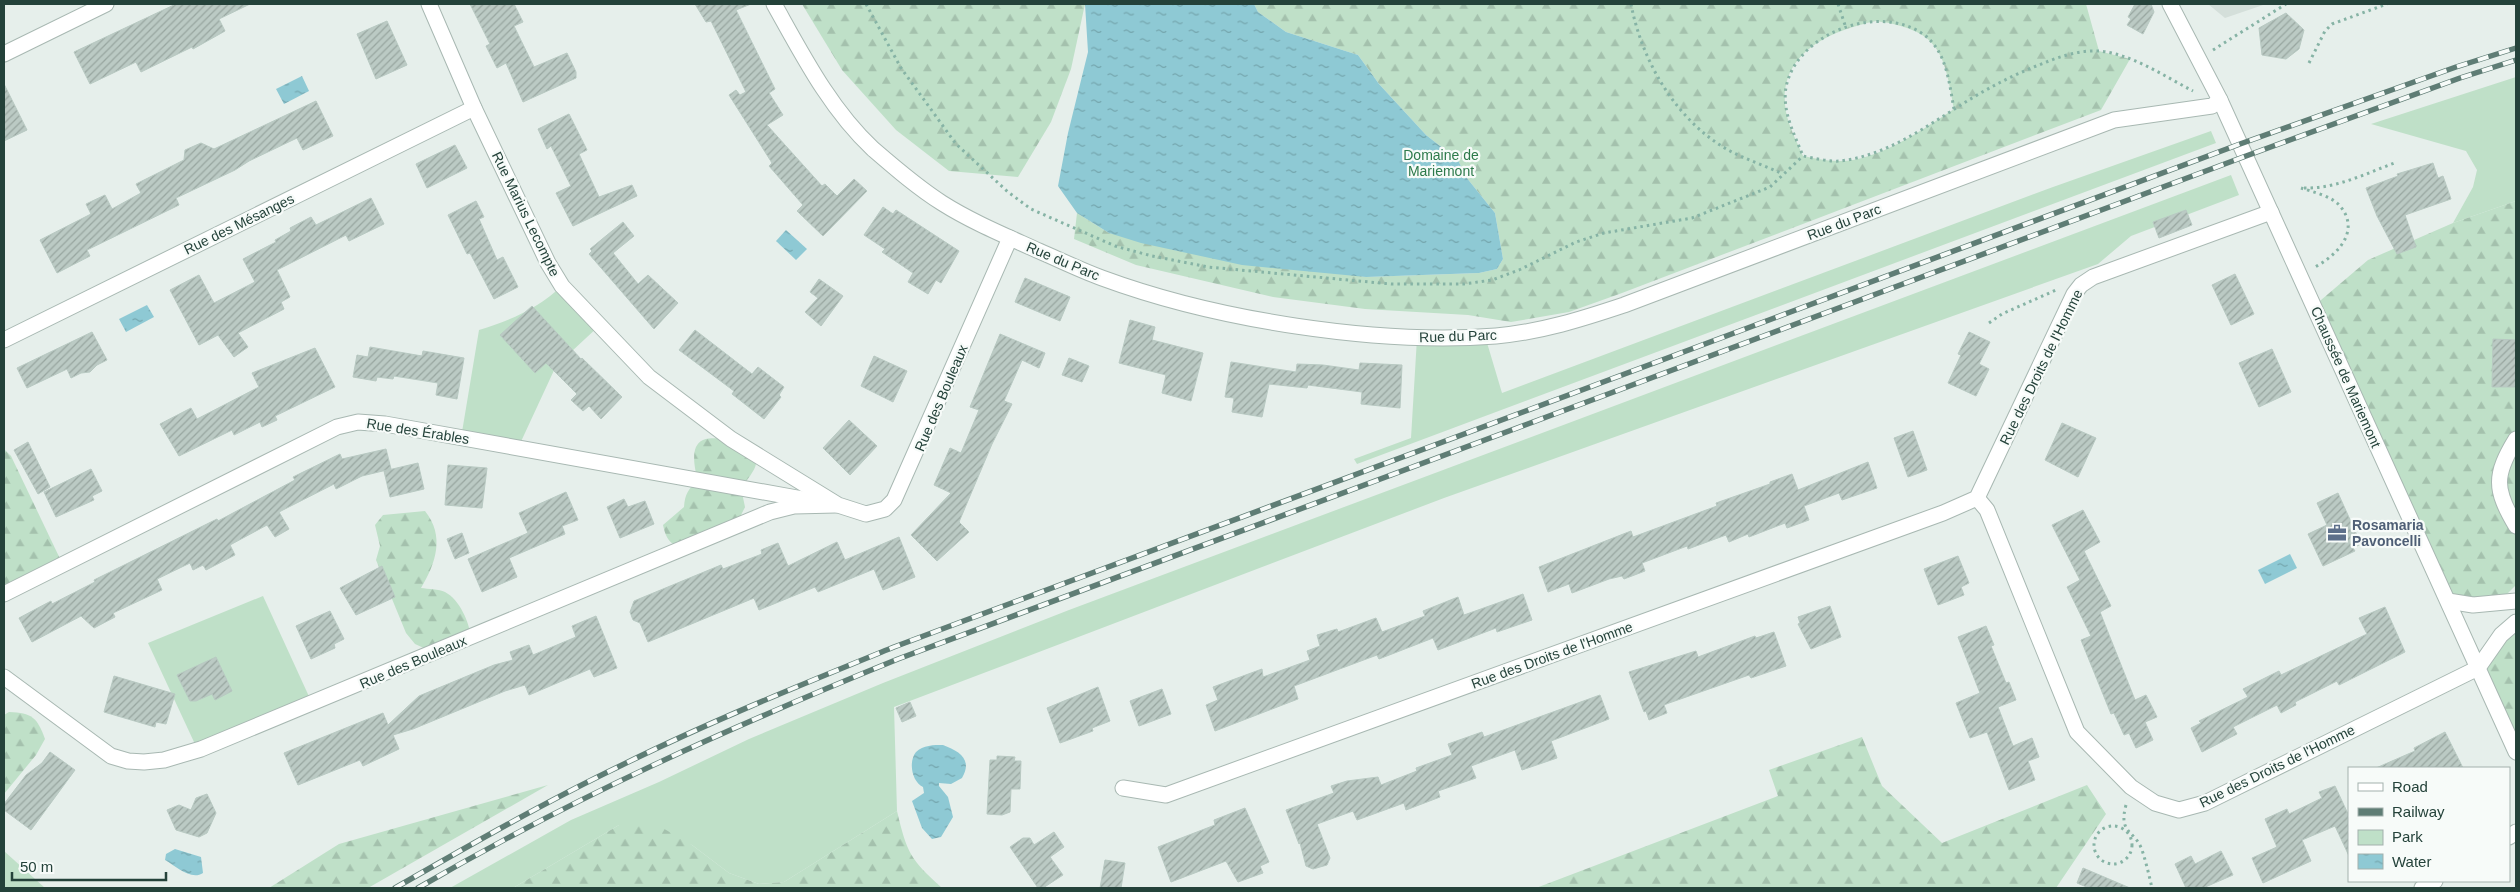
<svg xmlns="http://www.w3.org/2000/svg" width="2520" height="892" font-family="Helvetica,sans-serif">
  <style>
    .built { fill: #d4dfda }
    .green { fill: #bfe0c8 }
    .forest { fill: url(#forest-firs); fill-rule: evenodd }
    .water { fill: url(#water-ripples) }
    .building { fill: url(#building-hatch); stroke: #b8c9c2 }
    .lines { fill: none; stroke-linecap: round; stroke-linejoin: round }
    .minor-casing { stroke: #a8b8b2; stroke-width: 17 }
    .tertiary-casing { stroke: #a8b8b2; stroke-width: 17 }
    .path { stroke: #86b3a5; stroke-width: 3; stroke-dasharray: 2.5 4; stroke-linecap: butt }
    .minor { stroke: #fff; stroke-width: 15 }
    .tertiary { stroke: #fff; stroke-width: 15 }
    .rail-casing { stroke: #5f7d75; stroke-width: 5.5 }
    .rail { stroke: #f7fbf9; stroke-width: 4; stroke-dasharray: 11; stroke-linecap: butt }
    .labels { text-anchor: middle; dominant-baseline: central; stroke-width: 4.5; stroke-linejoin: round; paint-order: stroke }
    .park-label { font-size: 14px; fill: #2d7a4b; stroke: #f7fbf9 }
    .street-label { font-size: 14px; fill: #24423a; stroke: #f7fbf9 }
    .service-label { font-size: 14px; font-weight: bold; fill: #4e5e75; stroke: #f7fbf9; text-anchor: start }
  </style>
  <defs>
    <pattern id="forest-firs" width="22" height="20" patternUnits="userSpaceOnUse" patternTransform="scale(1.25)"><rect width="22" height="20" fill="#bfe0c8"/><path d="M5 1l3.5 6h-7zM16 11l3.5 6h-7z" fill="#a4c1ad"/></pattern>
    <pattern id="water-ripples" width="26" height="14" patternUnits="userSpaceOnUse" patternTransform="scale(1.25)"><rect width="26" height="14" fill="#8ec9d4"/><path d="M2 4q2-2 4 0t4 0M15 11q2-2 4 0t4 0" fill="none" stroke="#74a5ad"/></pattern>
    <pattern id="building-hatch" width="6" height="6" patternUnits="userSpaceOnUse" patternTransform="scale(1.25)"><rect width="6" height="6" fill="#bbcac4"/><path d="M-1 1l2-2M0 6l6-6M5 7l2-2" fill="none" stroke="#98a6a0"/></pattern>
  </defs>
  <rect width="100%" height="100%" fill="#e6efeb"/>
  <polygon class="built" points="2208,4 2266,4 2225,18"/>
  <g class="green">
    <polygon points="2516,77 2516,201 2453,223 2473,187 2477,170 2466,151 2371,124"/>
    <polygon points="2211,131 2216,143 1357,464 1354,459 1411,438 1417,338 1485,336 1502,393 2053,187"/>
    <polygon points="2231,175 2239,195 2131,236 2098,264 1444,498 894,707 897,811 784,882 759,884 729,873 692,845 619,825 513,888 450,888 571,820 659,782 749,739 883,683 1069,610"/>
    <path d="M562 286 600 325 556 366 518 448 461 438 479 330C511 320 537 309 562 286Z"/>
    <polygon points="263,596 312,703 201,749 194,742 148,643"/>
    <polygon points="4,851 45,888 4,888"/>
  </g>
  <g class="forest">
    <polygon points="802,4 1085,4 1071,69 1051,122 1018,177 949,171 896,130 842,70"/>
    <path d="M1254 4H2086L2099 51 2130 59 2101 110 1622 293 1569 312 1511 322 1468 315 1365 309 1273 297 1136 265 1074 239 1077 213 1109 233 1366 277 1479 273 1497 269 1503 259 1495 213 1466 177 1458 160 1426 135 1379 84 1358 55 1286 32 1258 12ZM1876 21C1939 30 1944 51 1954 109 1922 130 1877 162 1838 161 1826 161 1814 158 1803 156 1797 142 1789 127 1786 112 1776 54 1829 31 1876 21Z"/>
    <polygon points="2516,201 2516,585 2497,604 2448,601 2314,306 2368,260 2453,223"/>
    <path d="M731 439C761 458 764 459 741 488L745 507 740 517 683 549C670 544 666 539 663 525L684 507C685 494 688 489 698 481 695 470 689 446 703 440 711 437 723 439 731 439Z"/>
    <polygon points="4,449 11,456 63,565 4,594"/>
    <path d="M425 511C445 536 436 563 421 588 428 589 439 589 445 592 460 600 469 622 471 637L426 649 415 644 406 633 376 560 380 546 375 525 383 515Z"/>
    <polygon points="2516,622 2516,752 2478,668"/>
    <path d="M9 712C32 713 37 717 45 739L36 755 4 794V715Z"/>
    <polygon points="1862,737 1882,786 1942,843 2087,785 2106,814 2056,888 1536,888 1778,796 1769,770"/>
    <polygon points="548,785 368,888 269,888 339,844"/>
    <path d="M897 811C907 853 910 859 942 888H513L619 825 654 823 692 845 729 873 759 884 784 882Z"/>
  </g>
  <g class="water">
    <polygon points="1085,4 1254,4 1258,12 1286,32 1358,55 1379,84 1426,135 1458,160 1466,177 1495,213 1503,259 1497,269 1479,273 1366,277 1242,265 1141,243 1109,233 1077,213 1058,186 1068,133 1088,52"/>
    <polygon points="302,76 309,91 284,104 276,89"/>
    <polygon points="786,230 807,249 796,260 776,241"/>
    <polygon points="147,305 154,317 126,332 119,319"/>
    <polygon points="2290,554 2297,568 2265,584 2258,570"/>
    <path d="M943 745C959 751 973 759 962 778L951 784 939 783V786L948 797 953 817 941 837 932 839 922 828 912 801 924 793 923 787C912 782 908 762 916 752 923 745 934 745 943 745Z"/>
    <path d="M175 849 201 857 203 873C191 881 176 866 165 860L166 854Z"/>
  </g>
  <g class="building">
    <polygon points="176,4 250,4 219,19 225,31 193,49 192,47 141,72 136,62 90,84 74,52"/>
    <polygon points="470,4 514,4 523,22 514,26 534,67 567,53 576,72 576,78 523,102 506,63 497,68 486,46 490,44"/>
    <polygon points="695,4 751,4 736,10 775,89 769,93 783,115 767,125 822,186 825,184 837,196 854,179 867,191 823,236 797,211 803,205 769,166 772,163 729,95 736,90 740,95 746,92 711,21 706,22"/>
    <polygon points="2135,4 2151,4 2154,12 2143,34 2127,25 2131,19 2128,17"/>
    <polygon points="2286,13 2304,30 2299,49 2286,59 2262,55 2259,28"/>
    <polygon points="387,21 407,65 376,79 357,34"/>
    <polygon points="4,84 27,130 4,141"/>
    <polygon points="316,101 333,136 303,150 297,138 249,161 235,170 176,198 179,205 87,250 90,256 57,273 40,240 91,214 86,204 105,195 112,209 141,193 136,184 184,160 185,150 201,143 214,149"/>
    <polygon points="569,114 587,150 579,154 599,197 632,185 637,196 573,226 556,193 571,186 551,146 547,149 538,129"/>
    <polygon points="455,145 467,168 427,188 416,164"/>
    <polygon points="2433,163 2438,178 2443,176 2451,199 2405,215 2416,247 2397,254 2377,216 2366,188 2398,176 2397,174"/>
    <polygon points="371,198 384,224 349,241 346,235 277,270 290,297 281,302 284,309 238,333 248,347 234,357 218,335 199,345 170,290 199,275 214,303 255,282 243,259 276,242 275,240 291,231 290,228 311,217 316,225"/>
    <polygon points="476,201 484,217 479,219 497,260 503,257 518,287 494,299 470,253 467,254 448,215"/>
    <polygon points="883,207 893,214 896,210 959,251 941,283 936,280 928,294 908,282 913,273 882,252 885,249 864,235"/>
    <polygon points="2186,210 2192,225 2159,238 2153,222"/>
    <polygon points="623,222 634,236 613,253 638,284 648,275 678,303 654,329 589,254 592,251 590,249"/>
    <polygon points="2235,274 2254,314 2231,325 2212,285"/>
    <polygon points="1025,278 1070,297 1060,321 1015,302"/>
    <polygon points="819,279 843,296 821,326 805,312 818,298 810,292"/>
    <polygon points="532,306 581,359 582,358 622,397 601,419 589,406 583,411 571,400 577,394 546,363 535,373 500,335"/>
    <polygon points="1130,320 1155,327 1152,340 1203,353 1191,401 1162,393 1166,375 1119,363"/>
    <polygon points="695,330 752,374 758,367 784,387 779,395 781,397 764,419 732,394 734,391 679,350"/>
    <polygon points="92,332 107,360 97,365 90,372 81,373 71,378 67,369 27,388 17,368"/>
    <polygon points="1969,332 1990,342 1979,364 1989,369 1976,396 1948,383 1961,355 1958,354"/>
    <polygon points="1000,334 1045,353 1039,368 1022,360 1004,401 1012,404 992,444 959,522 969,532 937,561 911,535 951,493 934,485 950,448 961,453 979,410 970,407"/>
    <polygon points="2493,339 2516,340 2516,387 2492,387"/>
    <polygon points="370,347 422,356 423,351 464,358 457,399 436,395 438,383 394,376 393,379 377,377 376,381 353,377 357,355 368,357"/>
    <polygon points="315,348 335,387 275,416 277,420 262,427 260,422 234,435 232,430 179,456 160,424 191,408 197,419 259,387 252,373"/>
    <polygon points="2272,349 2291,392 2259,407 2239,363"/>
    <polygon points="874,356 907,371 893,402 861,386"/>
    <polygon points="1069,358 1089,366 1082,382 1062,375"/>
    <polygon points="1231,362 1296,372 1297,364 1323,365 1359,370 1360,363 1402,365 1400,408 1361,404 1362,392 1308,385 1307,388 1269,384 1262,417 1232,412 1234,398 1225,397"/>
    <polygon points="849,420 877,446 850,475 823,448"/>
    <polygon points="2062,423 2096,438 2078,477 2045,460"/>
    <polygon points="1913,431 1927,470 1908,477 1894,438"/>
    <polygon points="28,442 50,487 38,494 14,450"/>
    <polygon points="386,449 391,469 362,476 336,489 334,484 279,512 289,529 275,537 267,525 230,545 235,555 206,570 203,565 193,570 190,563 157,579 162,590 113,613 115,617 94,628 81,616 32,642 19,618 51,601 52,604 95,582 94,580 217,519 218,521 295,480 293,477 340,454 342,459"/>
    <polygon points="1868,462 1877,488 1842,500 1839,493 1804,506 1809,520 1787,528 1785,523 1749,537 1748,534 1729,542 1726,535 1688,549 1687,546 1642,563 1645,571 1624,579 1622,576 1609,579 1572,593 1569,584 1548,592 1539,567 1631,531 1633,537 1717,506 1716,503 1770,484 1770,482 1792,474 1798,490"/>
    <polygon points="418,463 424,489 390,497 384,471"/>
    <polygon points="448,465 487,468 482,508 445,505"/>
    <polygon points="91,469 102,491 92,496 94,500 56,517 44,492"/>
    <polygon points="566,492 578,520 562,526 565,534 509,558 517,577 482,592 468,559 528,533 519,513"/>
    <polygon points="2338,493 2361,544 2353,548 2355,551 2323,566 2308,534 2327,525 2317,503"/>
    <polygon points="624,499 628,507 645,501 654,524 620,538 607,507"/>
    <polygon points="2083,510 2100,542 2084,551 2111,606 2100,612 2135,700 2146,695 2157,717 2145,722 2153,740 2136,748 2129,733 2124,735 2114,713 2111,714 2081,640 2091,636 2067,587 2080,580 2052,525"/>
    <polygon points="462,533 469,553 455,559 447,539"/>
    <polygon points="899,537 915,577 883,590 874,569 818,592 815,587 759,610 754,598 648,642 640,623 633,620 630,612 634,601 721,565 723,569 762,554 761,550 778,543 788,566 837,542 845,560"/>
    <polygon points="1958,556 1969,583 1961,587 1964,595 1938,605 1924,569"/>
    <polygon points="382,566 395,597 356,615 340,588"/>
    <polygon points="1523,594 1532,620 1497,632 1496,628 1438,650 1433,638 1379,659 1377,655 1294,686 1298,699 1215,731 1206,705 1218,700 1213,687 1262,669 1263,677 1310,660 1307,651 1320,646 1317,635 1337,629 1338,632 1376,618 1382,632 1425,616 1423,611 1458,597 1464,615"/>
    <polygon points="1830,606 1841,637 1811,649 1798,624 1800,623 1798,617"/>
    <polygon points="2385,607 2405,652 2339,685 2337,681 2295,702 2296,705 2281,713 2277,705 2233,727 2237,734 2202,752 2191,728 2201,723 2199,721 2248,697 2243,689 2279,671 2281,675 2367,634 2359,618"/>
    <polygon points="330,611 344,639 334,644 335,648 311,659 296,626"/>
    <polygon points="596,616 617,668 594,677 590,669 529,695 525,685 505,691 413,729 393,735 399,749 363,766 360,760 298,785 284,753 383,713 388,725 419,696 494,665 513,660 510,652 529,645 533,655 576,637 572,626"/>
    <polygon points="1986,626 1994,645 1991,646 2006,683 2009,682 2016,700 1998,707 2013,746 2032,738 2039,757 2028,761 2035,780 2009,790 1987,732 1970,738 1956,703 1980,693 1958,637"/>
    <polygon points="1774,632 1786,666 1751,678 1749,675 1669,703 1664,705 1667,713 1649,720 1646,711 1644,712 1629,672 1696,651 1698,657 1755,636 1756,638"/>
    <polygon points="216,657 232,691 215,700 212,694 196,701 190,701 177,675"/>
    <polygon points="114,676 175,694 166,724 156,722 155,727 104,712"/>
    <polygon points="1098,687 1110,721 1092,728 1093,731 1060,743 1047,708"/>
    <polygon points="1162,689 1171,714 1139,726 1130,701"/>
    <polygon points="1600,695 1609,719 1551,741 1557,758 1522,770 1515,750 1471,766 1476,778 1438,791 1440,797 1406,810 1404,803 1357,820 1353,811 1317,824 1330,858 1327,865 1313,869 1306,866 1300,843 1299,844 1286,810 1334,793 1331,786 1347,781 1378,777 1381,785 1417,771 1416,768 1452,755 1448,744 1482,732 1484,737"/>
    <polygon points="910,702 916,716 902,722 896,708"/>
    <polygon points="2445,732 2463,768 2376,768 2415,751 2414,748"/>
    <polygon points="50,752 75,770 31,830 4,810 4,804 26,775 42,763"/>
    <polygon points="997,756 1015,757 1014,761 1021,761 1020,789 1011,789 1010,812 1002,815 987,814 990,760 997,760"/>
    <polygon points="2335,786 2349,816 2349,856 2335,826 2302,840 2311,861 2263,883 2252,858 2277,847 2265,819 2287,809 2289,814 2322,798 2319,792"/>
    <polygon points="207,794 216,813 207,833 199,837 176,830 167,810 179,805 191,810 196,798"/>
    <polygon points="1245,808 1269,862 1260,866 1263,873 1238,882 1226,861 1171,882 1158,847 1215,825 1214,820"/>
    <polygon points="1054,832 1064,847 1050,857 1063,875 1043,888 1038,888 1010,847 1023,838 1030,838 1034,845"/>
    <polygon points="2221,851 2233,875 2203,888 2186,888 2175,864 2191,856 2195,864"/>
    <polygon points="1105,860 1125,863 1121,888 1100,888"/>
    <polygon points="2083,868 2130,888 2089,888 2077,883"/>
  </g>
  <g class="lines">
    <g class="minor-casing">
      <g id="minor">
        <polyline points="429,4 474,108 548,263 562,286 649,377 731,439 838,505 866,514 885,509 894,500 1010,238"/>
        <path d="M774 4C802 54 830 109 873 149 895 168 918 188 942 203 972 222 1006 236 1039 251 1060 260 1080 270 1102 278 1216 320 1375 345 1496 336 1541 332 1582 319 1624 305L2114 120 2212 106 2220 100"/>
        <polyline points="4,54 106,4"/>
        <polyline points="4,340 474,108"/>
        <path d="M2516 439C2494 475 2494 489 2516 526"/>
        <polyline points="1977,498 1987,510 2077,732 2131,787 2155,803 2179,810 2205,803 2478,668 2501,635 2516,622"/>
        <polyline points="4,594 337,427 358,422 385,424 808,500"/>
        <polyline points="2448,601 2473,605 2516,601"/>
        <polyline points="4,677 111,756 128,761 144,762 164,760 201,749 770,512 794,506 836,505"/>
        <polyline points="1123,788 1166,795 1943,513 1977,498 2074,294 2081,285 2093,277 2271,212"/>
        <polyline points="2509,837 2516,832"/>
        <polyline points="2422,888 2435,881"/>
      </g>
    </g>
    <g class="tertiary-casing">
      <polyline id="tertiary" points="2170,4 2220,100 2516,752"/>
    </g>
    <g class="path">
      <polyline points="866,4 901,68 956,144 1008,192 1031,209 1115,246 1152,256 1208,267 1391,284 1464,284 1492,280 1519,270 1576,242 1604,233 1692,218 1770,187 1803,156"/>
      <path d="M1631 4C1642 62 1677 122 1730 151 1747 160 1766 166 1783 174"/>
      <polyline points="1838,4 1846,28"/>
      <polyline points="2213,50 2286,4"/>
      <polyline points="2309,63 2325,31 2332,24 2387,4"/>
      <path d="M1954 109C1949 83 1947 51 1923 34 1878 3 1797 33 1786 87 1782 112 1794 133 1803 156 1814 158 1829 162 1840 161 1883 156 1918 132 1953 110 1982 91 2012 75 2044 63 2061 56 2080 50 2099 51 2132 54 2164 76 2193 91"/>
      <path d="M2301 188C2313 192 2332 196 2340 206 2362 232 2335 257 2313 268"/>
      <path d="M2304 188C2336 189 2367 173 2397 162"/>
      <polyline points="1989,323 2002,314 2056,290"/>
      <path d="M2126 805C2118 834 2135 830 2142 850 2146 862 2149 875 2152 888"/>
      <circle cx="2113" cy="845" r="19"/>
    </g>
    <use href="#minor" class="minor"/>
    <use href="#tertiary" class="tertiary"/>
    <g class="rail-casing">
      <g id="rail">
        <path d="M395 888C470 845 545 802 622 765 711 721 803 684 894 647L2240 144 2456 67 2516 48"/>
        <path d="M418 888C574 797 731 727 898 659L2246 156 2460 78 2516 60"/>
      </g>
    </g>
    <use href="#rail" class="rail"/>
  </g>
  <defs>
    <g id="office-bare" transform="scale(1.5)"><path d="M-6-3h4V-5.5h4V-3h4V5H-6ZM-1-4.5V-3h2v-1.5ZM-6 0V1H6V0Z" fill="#5c6f8a" stroke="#f7fbf9" stroke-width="2.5" paint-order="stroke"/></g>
  </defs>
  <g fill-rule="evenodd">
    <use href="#office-bare" x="2337" y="533"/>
  </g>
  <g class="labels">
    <g class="park-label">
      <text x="1441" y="155">Domaine de<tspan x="1441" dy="16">Mariemont</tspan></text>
    </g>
    <g class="street-label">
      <text transform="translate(526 214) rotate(64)">Rue Marius Lecompte</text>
      <text transform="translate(1844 222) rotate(-21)">Rue du Parc</text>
      <text transform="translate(239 224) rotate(-26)">Rue des Mésanges</text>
      <text transform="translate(1063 261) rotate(23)">Rue du Parc</text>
      <text transform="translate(1458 336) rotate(-2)">Rue du Parc</text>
      <text transform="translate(2041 367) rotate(-64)">Rue des Droits de l'Homme</text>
      <text transform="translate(2346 377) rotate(66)">Chaussée de Mariemont</text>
      <text transform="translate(941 398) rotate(-67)">Rue des Bouleaux</text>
      <text transform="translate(418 431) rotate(9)">Rue des Érables</text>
      <text transform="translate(1552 655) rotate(-20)">Rue des Droits de l'Homme</text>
      <text transform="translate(413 662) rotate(-23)">Rue des Bouleaux</text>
      <text transform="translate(2277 766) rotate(-26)">Rue des Droits de l'Homme</text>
    </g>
    <g class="service-label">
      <text x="2352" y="525">Rosamaria<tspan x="2352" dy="16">Pavoncelli</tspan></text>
    </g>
  </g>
  <rect width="2520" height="892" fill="none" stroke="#24423a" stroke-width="10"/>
  <rect x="2348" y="767" width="162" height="115" fill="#f7fbf9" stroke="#a3b1ad"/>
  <rect x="2358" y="783" width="25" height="8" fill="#ffffff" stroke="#a3b1ad"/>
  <text x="2392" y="792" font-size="15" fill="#24423a">Road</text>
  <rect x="2358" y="808" width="25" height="8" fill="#5f7d75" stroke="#a3b1ad"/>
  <text x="2392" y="817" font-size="15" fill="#24423a">Railway</text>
  <rect x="2358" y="830" width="25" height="15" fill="#bfe0c8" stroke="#a3b1ad"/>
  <text x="2392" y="842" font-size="15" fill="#24423a">Park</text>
  <rect x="2358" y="854" width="25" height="15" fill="url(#water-ripples)" stroke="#a3b1ad"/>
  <text x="2392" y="867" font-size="15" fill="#24423a">Water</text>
  <path d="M12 872v8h154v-8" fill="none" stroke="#24423a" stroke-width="2.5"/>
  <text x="20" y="872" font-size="15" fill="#24423a" stroke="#f7fbf9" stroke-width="4" paint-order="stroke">50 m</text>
</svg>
